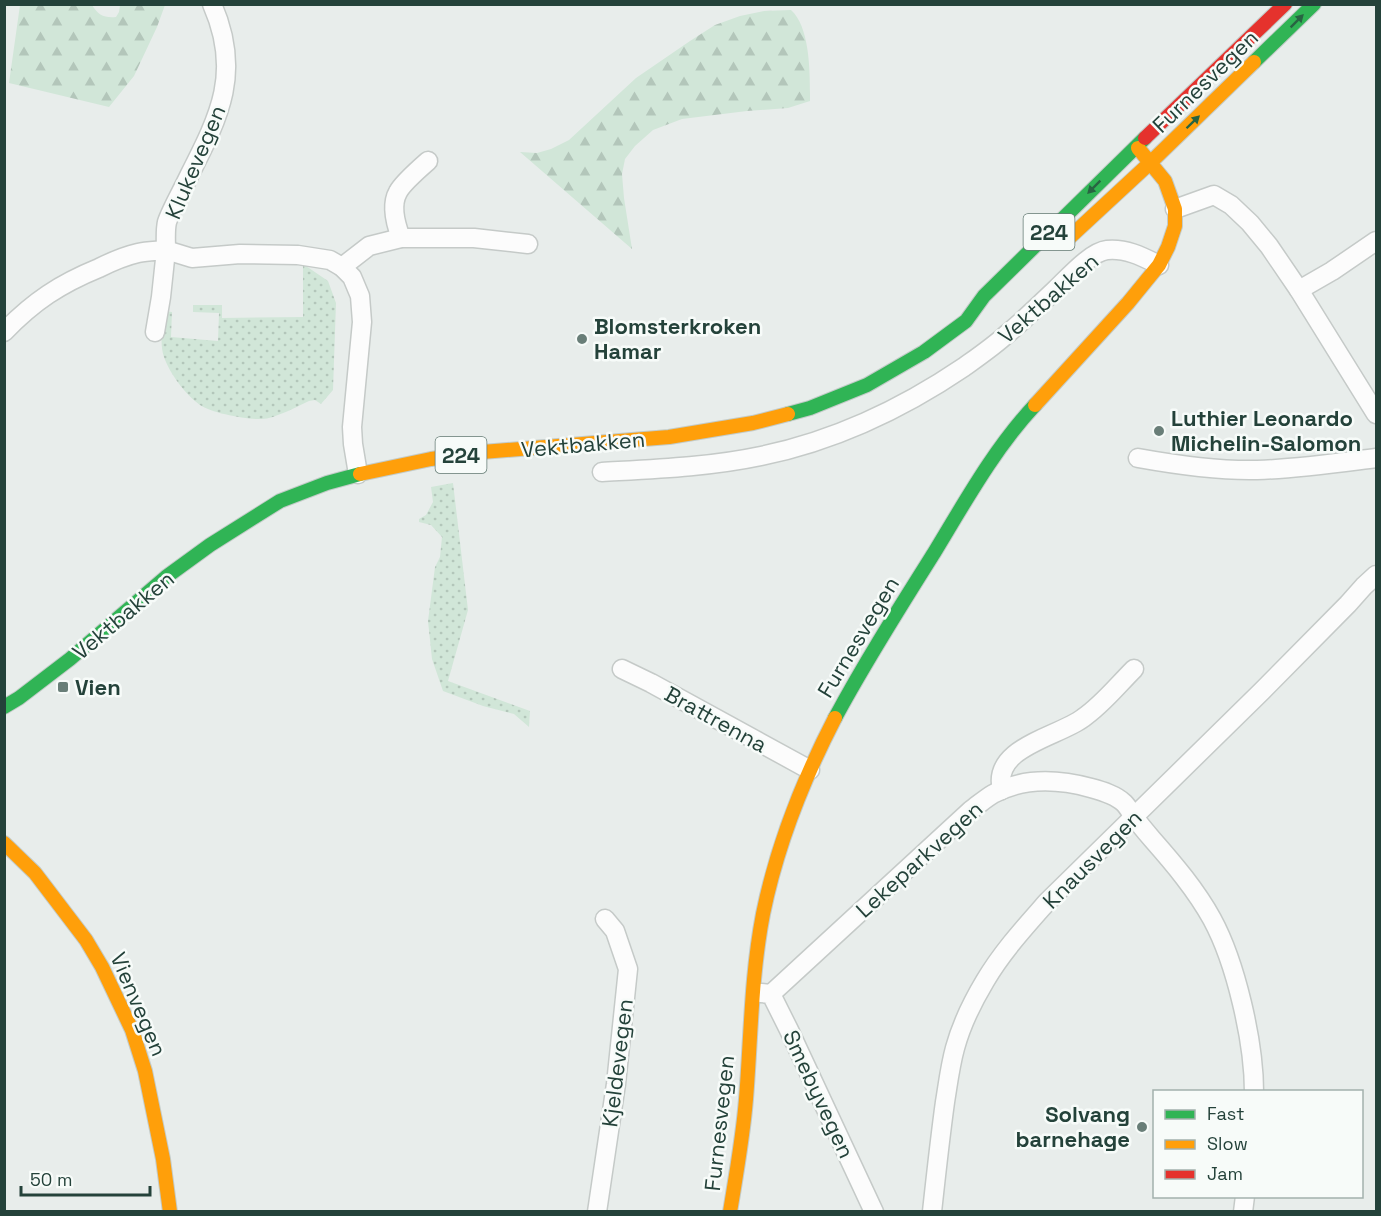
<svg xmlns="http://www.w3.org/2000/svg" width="1381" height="1216" font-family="'Space Grotesk',sans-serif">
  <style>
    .grass { fill: url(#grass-dots) }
    .forest { fill: url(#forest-firs) }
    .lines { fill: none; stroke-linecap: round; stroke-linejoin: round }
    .street-casing { stroke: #c5cac8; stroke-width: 21 }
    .fast-casing { stroke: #c3cbc8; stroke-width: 16 }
    .slow-casing { stroke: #c3cbc8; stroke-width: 16 }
    .jam-casing { stroke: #c3cbc8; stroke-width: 16 }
    .street { stroke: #fcfcfc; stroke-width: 18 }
    .fast { stroke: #30b455; stroke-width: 14 }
    .slow { stroke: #ff9f0a; stroke-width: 14 }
    .jam { stroke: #e5322d; stroke-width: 14 }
    .oneway { fill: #286442 }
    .poi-dot { fill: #697e78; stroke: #f7fbf9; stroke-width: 2 }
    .labels { text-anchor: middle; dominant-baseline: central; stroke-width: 5; stroke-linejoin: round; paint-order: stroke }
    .shield { fill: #f7fbf9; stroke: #637a73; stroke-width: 1.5 }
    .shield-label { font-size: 21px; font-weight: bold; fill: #24423a }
    .street-label { font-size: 22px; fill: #24423a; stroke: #f7fbf9 }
    .poi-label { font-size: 22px; font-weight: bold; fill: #24423a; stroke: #f7fbf9; text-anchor: start }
  </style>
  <defs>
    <pattern id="grass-dots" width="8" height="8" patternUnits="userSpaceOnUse" patternTransform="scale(1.5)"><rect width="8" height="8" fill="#d1e6d8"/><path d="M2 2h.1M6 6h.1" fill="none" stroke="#b3c6ba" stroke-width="1.8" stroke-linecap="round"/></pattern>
    <pattern id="forest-firs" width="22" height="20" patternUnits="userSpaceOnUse" patternTransform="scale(1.5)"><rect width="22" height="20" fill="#d1e6d8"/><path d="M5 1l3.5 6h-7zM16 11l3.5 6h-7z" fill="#b3c6ba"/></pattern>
  </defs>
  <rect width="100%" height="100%" fill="#e8edeb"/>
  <g class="grass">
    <path d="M303 266H306L328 281 336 303 333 390 321 404 315 400 309 401C298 406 274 419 262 419 248 420 211 413 200 405 185 394 170 374 164 357 159 342 163 326 164 311L172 312 171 337 218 341 219 313 193 312V305H222V318L303 317Z"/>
    <polygon points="453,483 468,610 448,681 530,711 529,727 514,714 483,706 443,691 432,659 428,621 435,567 440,557 442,537 431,525 419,522 419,519 426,515 433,502 431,487"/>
  </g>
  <g class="forest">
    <path d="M20 5H92C98 15 104 18 116 17L119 12 120 5H165L157 27 134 76 109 107 9 83Z"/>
    <path d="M791 10C811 28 810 76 810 101L788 108 747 111 682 119 653 130 635 146 625 159 622 174 624 198 632 249 520 152 537 153 551 149 569 140 636 78 690 41 715 25 740 16 764 11Z"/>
  </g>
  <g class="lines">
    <g class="street-casing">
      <g id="street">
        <path d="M212 4C242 72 220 115 189 176 183 189 171 210 167 222 165 231 166 241 166 250L192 258 240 254 298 255 330 260 342 267 352 277 360 296 362 322 352 427 353 444 358 474"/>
        <polyline points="1175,209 1214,195 1231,205 1250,223 1269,246 1299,290 1376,414"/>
        <path d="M401 238C396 225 390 206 398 192 402 184 420 168 428 161"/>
        <polyline points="342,267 369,246 401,238 474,238 528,244"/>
        <polyline points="1299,290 1332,271 1376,241"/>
        <path d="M4 332C34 301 60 284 99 268 111 262 125 256 138 253 147 251 157 251 166 250L161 297 155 332"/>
        <path d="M1138 458C1177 465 1217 471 1257 470 1297 469 1337 463 1376 458"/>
        <path d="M602 472C655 469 709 467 761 456 834 441 902 409 964 367 978 357 994 346 1007 334 1023 321 1039 305 1054 291 1067 279 1090 252 1107 250 1126 248 1143 257 1159 265"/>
        <polyline points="622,669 651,683 810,770"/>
        <path d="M1002 790C991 747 1058 737 1083 718 1102 705 1117 686 1134 669"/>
        <polyline points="761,993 771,994 789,1030 874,1212"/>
        <path d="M771 994 971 810C978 805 986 798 993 794 1024 777 1058 779 1091 788 1102 791 1116 795 1124 803 1128 807 1131 813 1135 818 1140 825 1146 832 1152 839 1174 864 1196 890 1212 919 1236 963 1254 1042 1254 1092"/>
        <polyline points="597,1212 616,1084 628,969 615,931 605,919"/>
        <path d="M932 1212C936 1175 940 1138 945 1102 948 1084 950 1066 955 1048 961 1026 973 1001 985 981 1002 952 1025 927 1047 902L1262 691 1348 604 1364 586 1376 575"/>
        <polyline points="1243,1212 1245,1196"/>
      </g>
    </g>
    <g class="fast-casing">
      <g id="fast">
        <polyline points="1254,62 1314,4"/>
        <polyline points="788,414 810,408 867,385 924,352 966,321 984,296 1145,138"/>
        <polyline points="4,707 19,698 70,659 166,577 210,545 280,501 327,483 360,474"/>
        <path d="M835 718C865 662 900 607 934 553 965 502 994 449 1035 405"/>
      </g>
    </g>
    <g class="slow-casing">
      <g id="slow">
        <polyline points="1070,237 1151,162 1254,62"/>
        <polyline points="1035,405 1128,303 1159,265 1168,247 1175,226 1175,209 1165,181 1138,148"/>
        <polyline points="360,474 431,459 482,452 669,437 753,423 788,414"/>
        <polyline points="4,843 35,873 86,940 102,967 132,1030 145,1071 163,1159 170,1212"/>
        <path d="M730 1212C736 1175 743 1137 746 1099 751 1037 751 976 763 914 777 845 803 780 835 718"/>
      </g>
    </g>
    <g class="jam-casing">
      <polyline id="jam" points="1145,138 1285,4"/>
    </g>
    <use href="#street" class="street"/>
    <use href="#fast" class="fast"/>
    <use href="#slow" class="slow"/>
    <use href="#jam" class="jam"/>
  </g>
  <defs><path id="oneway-solid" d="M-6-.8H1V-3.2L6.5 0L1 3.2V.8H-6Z" transform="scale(1.5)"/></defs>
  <g class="oneway">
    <use href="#oneway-solid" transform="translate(1297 21) rotate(-45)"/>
    <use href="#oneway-solid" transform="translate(1193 122) rotate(-44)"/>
    <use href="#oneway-solid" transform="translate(1094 187) rotate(135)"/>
  </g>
  <g class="poi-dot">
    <circle cx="582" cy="339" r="6"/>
    <circle cx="1159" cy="431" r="6"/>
    <rect x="57" y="681" width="12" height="12" rx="3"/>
    <circle cx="1142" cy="1127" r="6"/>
  </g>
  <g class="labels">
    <g class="shield">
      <rect x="1023.5" y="214" width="51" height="36" rx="4.5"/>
      <rect x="435.5" y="437" width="51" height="36" rx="4.5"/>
    </g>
    <g class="shield-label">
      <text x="1049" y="232">224</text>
      <text x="461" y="455">224</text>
    </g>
    <g class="street-label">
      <text transform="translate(1205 81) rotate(-44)">Furnesvegen</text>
      <text transform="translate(195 162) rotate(-67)">Klukevegen</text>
      <text transform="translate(1048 298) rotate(-41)">Vektbakken</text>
      <text transform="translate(583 444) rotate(-5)">Vektbakken</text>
      <text transform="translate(123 615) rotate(-40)">Vektbakken</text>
      <text transform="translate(858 637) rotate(-59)">Furnesvegen</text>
      <text transform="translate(716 719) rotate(29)">Brattrenna</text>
      <text transform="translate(919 859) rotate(-42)">Lekeparkvegen</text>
      <text transform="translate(1092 859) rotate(-45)">Knausvegen</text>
      <text transform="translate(139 1004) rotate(67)">Vienvegen</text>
      <text transform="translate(617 1063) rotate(-83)">Kjeldevegen</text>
      <text transform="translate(819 1094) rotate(65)">Smebyvegen</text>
      <text transform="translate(719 1123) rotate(-84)">Furnesvegen</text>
    </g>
    <g class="poi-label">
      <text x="594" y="326">Blomsterkroken<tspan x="594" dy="25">Hamar</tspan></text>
      <text x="1171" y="418">Luthier Leonardo<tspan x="1171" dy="25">Michelin-Salomon</tspan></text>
      <text x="75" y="687">Vien</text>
      <text x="1130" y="1114" text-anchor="end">Solvang<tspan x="1130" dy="25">barnehage</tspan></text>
    </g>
  </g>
  <rect width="1381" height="1216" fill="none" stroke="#24423a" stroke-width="12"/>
  <rect x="1153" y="1090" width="210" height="108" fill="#f7fbf9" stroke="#a3b1ad" stroke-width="1.5"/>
  <rect x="1165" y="1110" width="30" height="9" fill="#30b455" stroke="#a3b1ad" stroke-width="1.5"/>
  <text x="1207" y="1120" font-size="18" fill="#24423a">Fast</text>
  <rect x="1165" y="1140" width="30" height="9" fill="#ff9f0a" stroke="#a3b1ad" stroke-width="1.5"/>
  <text x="1207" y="1150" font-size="18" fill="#24423a">Slow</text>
  <rect x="1165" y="1170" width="30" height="9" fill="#e5322d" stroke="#a3b1ad" stroke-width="1.5"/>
  <text x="1207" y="1180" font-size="18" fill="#24423a">Jam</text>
  <path d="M21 1186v9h129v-9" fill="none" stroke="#24423a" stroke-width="3"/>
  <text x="30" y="1186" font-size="18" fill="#24423a" stroke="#f7fbf9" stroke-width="4.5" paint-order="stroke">50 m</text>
</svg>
